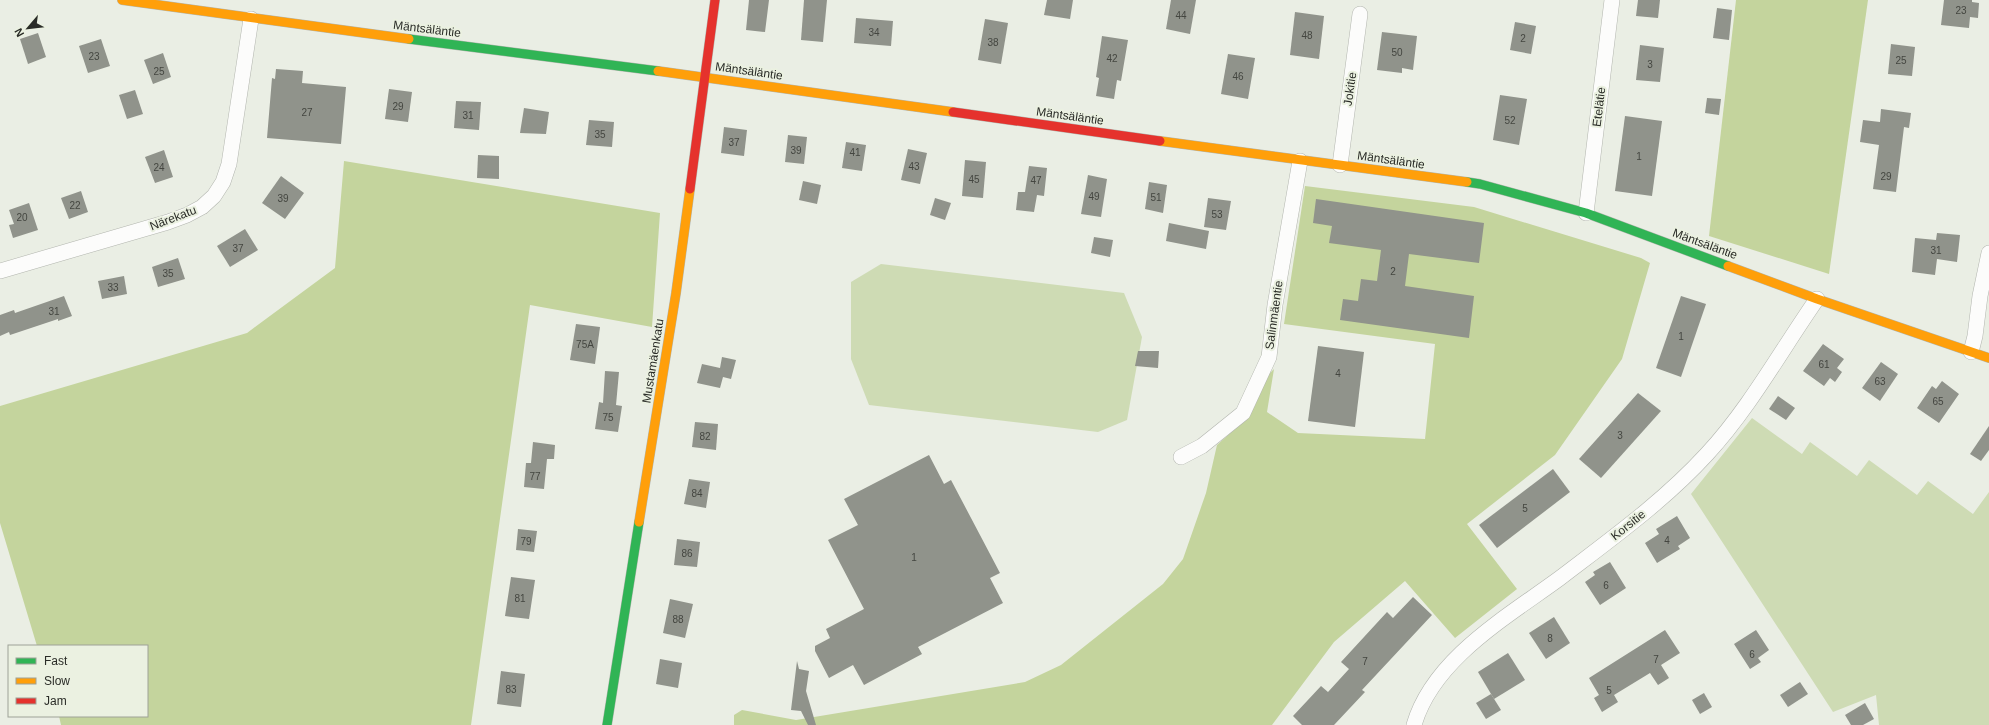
<svg xmlns="http://www.w3.org/2000/svg" width="1989" height="725" font-family="Helvetica,sans-serif">
  <style>
    .green { fill: #cedbb4 }
    .forest { fill: #c4d49d }
    .building { fill: #90938b }
    .lines { fill: none; stroke-linecap: round; stroke-linejoin: round }
    .street-casing { stroke: #b2b5ae; stroke-width: 16 }
    .fast-casing { stroke: #b2b5ae; stroke-width: 10 }
    .slow-casing { stroke: #b2b5ae; stroke-width: 10 }
    .jam-casing { stroke: #b2b5ae; stroke-width: 10 }
    .street { stroke: #fcfcfb; stroke-width: 15 }
    .fast { stroke: #30b455; stroke-width: 9 }
    .slow { stroke: #ff9f0a; stroke-width: 9 }
    .jam { stroke: #e5322d; stroke-width: 9 }
    .labels { text-anchor: middle; dominant-baseline: central; stroke-width: 4; stroke-linejoin: round; paint-order: stroke }
    .number-label { font-size: 10px; fill: #444640 }
    .street-label { font-size: 12px; fill: #2a2c27; stroke: #ebf1e1 }
  </style>
  <rect width="100%" height="100%" fill="#eaeee4"/>
  <g class="green">
    <polygon points="881,264 1124,293 1142,337 1127,420 1098,432 869,405 851,359 851,282"/>
    <polygon points="1752,418 1802,454 1810,442 1857,476 1869,460 1917,495 1928,481 1973,514 1989,492 1989,725 1879,725 1876,695 1833,712 1691,494"/>
  </g>
  <g class="forest">
    <polygon points="1736,0 1868,0 1829,274 1709,236"/>
    <polygon points="344,161 660,213 652,327 530,305 471,725 61,725 59,716 147,716 147,646 37,646 0,523 0,406 247,333 335,268"/>
    <polygon points="1305,186 1474,207 1641,258 1650,263 1622,359 1555,455 1467,524 1517,589 1455,638 1405,581 1334,642 1272,725 734,725 734,715 742,710 796,720 1025,682 1061,665 1163,584 1183,559 1206,493 1217,445 1248,417 1267,376 1274,369 1267,412 1298,433 1425,439 1435,344 1284,324"/>
  </g>
  <g class="building">
    <polygon points="749,0 769,0 765,32 746,30"/>
    <polygon points="804,0 827,0 823,42 801,40"/>
    <polygon points="1047,0 1073,0 1070,19 1044,15"/>
    <polygon points="1171,0 1196,0 1190,34 1166,29"/>
    <polygon points="1638,0 1660,0 1658,18 1636,16"/>
    <polygon points="1944,0 1972,0 1972,2 1979,3 1978,18 1970,17 1969,28 1941,25"/>
    <polygon points="1717,8 1732,10 1729,40 1713,38"/>
    <polygon points="1295,12 1324,16 1319,59 1290,55"/>
    <polygon points="856,18 893,21 891,46 854,43"/>
    <polygon points="985,19 1008,23 1001,64 978,60"/>
    <polygon points="1515,22 1536,26 1531,54 1510,50"/>
    <polygon points="1382,32 1417,36 1413,70 1402,68 1402,73 1377,70"/>
    <polygon points="38,33 46,57 28,64 20,39"/>
    <polygon points="1102,36 1128,40 1121,81 1117,80 1114,99 1096,96 1099,78 1096,77"/>
    <polygon points="101,39 110,66 88,73 79,46"/>
    <polygon points="1891,44 1915,47 1912,76 1888,74"/>
    <polygon points="1640,45 1664,48 1660,82 1636,80"/>
    <polygon points="163,53 171,77 153,84 144,60"/>
    <polygon points="1228,54 1255,58 1248,99 1221,94"/>
    <polygon points="276,69 303,71 302,83 346,87 341,144 267,138 272,78 275,79"/>
    <polygon points="389,89 412,92 408,122 385,119"/>
    <polygon points="135,90 143,114 127,119 119,95"/>
    <polygon points="1500,95 1527,99 1519,145 1493,140"/>
    <polygon points="1707,98 1721,99 1719,115 1705,113"/>
    <polygon points="456,101 481,102 479,130 454,128"/>
    <polygon points="524,108 549,112 546,134 520,133"/>
    <polygon points="1881,109 1911,113 1909,128 1904,127 1896,192 1873,189 1879,145 1860,142 1863,120 1880,122"/>
    <polygon points="1625,116 1662,121 1652,196 1615,191"/>
    <polygon points="589,120 614,122 612,147 586,145"/>
    <polygon points="724,127 747,130 744,156 721,153"/>
    <polygon points="788,135 807,137 804,164 785,162"/>
    <polygon points="846,142 866,145 862,171 842,168"/>
    <polygon points="908,149 927,153 920,184 901,180"/>
    <polygon points="164,150 173,177 155,183 145,157"/>
    <polygon points="478,155 499,156 499,179 477,178"/>
    <polygon points="965,160 986,162 983,198 962,196"/>
    <polygon points="1029,166 1047,168 1044,196 1037,195 1034,212 1016,210 1018,192 1025,192"/>
    <polygon points="1088,175 1107,179 1101,217 1081,214"/>
    <polygon points="281,176 304,193 285,219 262,203"/>
    <polygon points="803,181 821,185 817,204 799,200"/>
    <polygon points="1149,182 1167,185 1163,213 1145,209"/>
    <polygon points="81,191 88,212 69,219 61,198"/>
    <polygon points="935,198 951,203 945,220 930,215"/>
    <polygon points="1208,198 1231,201 1226,230 1204,227"/>
    <polygon points="1316,199 1484,223 1479,263 1409,254 1405,286 1474,296 1469,338 1340,320 1343,299 1358,301 1361,279 1377,281 1381,250 1329,243 1332,226 1313,223"/>
    <polygon points="29,203 38,230 13,238 9,225 14,224 9,210"/>
    <polygon points="1169,223 1209,231 1206,249 1166,241"/>
    <polygon points="245,229 258,250 230,267 217,246"/>
    <polygon points="1937,233 1960,235 1957,262 1937,259 1935,275 1912,272 1915,238 1936,240"/>
    <polygon points="1094,237 1113,240 1110,257 1091,253"/>
    <polygon points="178,258 185,279 158,287 152,267"/>
    <polygon points="124,276 127,294 102,299 98,281"/>
    <polygon points="64,296 72,316 58,321 58,319 10,335 9,332 0,336 0,315 14,310 15,313"/>
    <polygon points="1681,296 1706,304 1681,377 1656,368"/>
    <polygon points="576,324 600,327 595,364 570,360"/>
    <polygon points="1823,344 1844,359 1837,368 1842,372 1835,382 1830,378 1824,386 1803,371"/>
    <polygon points="1318,346 1364,352 1355,427 1308,421"/>
    <polygon points="1138,351 1159,351 1158,368 1135,366"/>
    <polygon points="722,357 736,360 731,379 723,377 720,388 697,383 702,364 720,368"/>
    <polygon points="1881,362 1898,374 1880,401 1862,388"/>
    <polygon points="605,371 619,372 616,405 622,406 618,432 595,429 599,402 603,403"/>
    <polygon points="1942,381 1959,394 1939,423 1917,408 1932,386 1936,389"/>
    <polygon points="1638,393 1661,411 1601,478 1579,459"/>
    <polygon points="1778,396 1795,408 1786,420 1769,409"/>
    <polygon points="695,422 718,424 716,450 692,447"/>
    <polygon points="1989,426 1989,450 1981,461 1970,454"/>
    <polygon points="533,442 555,445 554,459 547,459 544,489 524,487 526,463 531,463"/>
    <polygon points="929,455 944,484 951,480 1000,573 990,578 1003,603 918,647 922,654 864,685 853,665 829,678 815,651 815,646 830,638 826,629 864,609 828,540 858,525 844,499"/>
    <polygon points="1553,469 1570,492 1497,548 1479,525"/>
    <polygon points="689,479 710,482 706,508 684,504"/>
    <polygon points="1677,516 1690,538 1678,546 1680,549 1657,563 1645,543 1659,534 1656,529"/>
    <polygon points="518,529 537,531 534,552 516,550"/>
    <polygon points="677,539 700,542 697,567 674,565"/>
    <polygon points="1610,562 1626,588 1600,605 1585,582 1595,575 1593,572"/>
    <polygon points="511,577 535,580 529,619 505,616"/>
    <polygon points="1413,597 1432,615 1362,690 1365,692 1334,725 1302,725 1293,716 1321,686 1328,692 1349,669 1341,662 1387,612 1393,618"/>
    <polygon points="670,599 693,604 685,638 663,633"/>
    <polygon points="1554,617 1570,643 1546,659 1529,633"/>
    <polygon points="1665,630 1680,653 1661,665 1669,678 1658,685 1650,673 1614,695 1618,702 1602,712 1594,698 1599,695 1589,678"/>
    <polygon points="1756,630 1769,650 1758,658 1761,662 1750,669 1734,644"/>
    <polygon points="1508,653 1525,680 1494,699 1478,672"/>
    <polygon points="660,659 682,663 678,688 656,684"/>
    <polygon points="797,661 799,669 809,671 806,691 816,725 808,725 801,711 791,710"/>
    <polygon points="501,671 525,674 521,707 497,704"/>
    <polygon points="1800,682 1808,694 1788,707 1780,695"/>
    <polygon points="1704,693 1712,707 1700,714 1692,700"/>
    <polygon points="1491,694 1501,710 1486,719 1476,703"/>
    <polygon points="1865,703 1874,719 1863,725 1851,725 1845,715"/>
  </g>
  <g class="lines">
    <g class="street-casing">
      <g id="street">
        <polyline points="1340,165 1360,14"/>
        <polyline points="1586,213 1612,0"/>
        <polyline points="0,271 168,222 187,215 202,207 214,196 223,182 229,164 251,19"/>
        <polyline points="1971,352 1975,336 1980,296 1989,253"/>
        <polyline points="1181,457 1202,446 1243,413 1269,357 1275,305 1300,161"/>
        <path d="M1414 725C1433 659 1507 617 1560 578 1611 539 1664 501 1707 454 1749 409 1782 349 1817 299"/>
      </g>
    </g>
    <g class="fast-casing">
      <g id="fast">
        <polyline points="409,39 658,71"/>
        <polyline points="1467,182 1480,184 1586,213 1728,266"/>
        <polyline points="607,725 639,522"/>
      </g>
    </g>
    <g class="slow-casing">
      <g id="slow">
        <polyline points="122,0 409,39"/>
        <polyline points="658,71 953,112"/>
        <polyline points="1160,141 1467,182"/>
        <polyline points="1728,266 1817,299 1989,358"/>
        <polyline points="639,522 676,293 690,189"/>
      </g>
    </g>
    <g class="jam-casing">
      <g id="jam">
        <polyline points="953,112 1160,141"/>
        <polyline points="690,189 715,0"/>
      </g>
    </g>
    <use href="#street" class="street"/>
    <use href="#fast" class="fast"/>
    <use href="#slow" class="slow"/>
    <use href="#jam" class="jam"/>
  </g>
  <g class="labels">
    <g class="number-label">
      <text x="1961" y="10">23</text>
      <text x="1181" y="15">44</text>
      <text x="874" y="32">34</text>
      <text x="1307" y="35">48</text>
      <text x="1523" y="38">2</text>
      <text x="993" y="42">38</text>
      <text x="1397" y="52">50</text>
      <text x="94" y="56">23</text>
      <text x="1112" y="58">42</text>
      <text x="1901" y="60">25</text>
      <text x="1650" y="64">3</text>
      <text x="159" y="71">25</text>
      <text x="1238" y="76">46</text>
      <text x="398" y="106">29</text>
      <text x="307" y="112">27</text>
      <text x="468" y="115">31</text>
      <text x="1510" y="120">52</text>
      <text x="600" y="134">35</text>
      <text x="734" y="142">37</text>
      <text x="796" y="150">39</text>
      <text x="855" y="152">41</text>
      <text x="1639" y="156">1</text>
      <text x="914" y="166">43</text>
      <text x="159" y="167">24</text>
      <text x="1886" y="176">29</text>
      <text x="974" y="179">45</text>
      <text x="1036" y="180">47</text>
      <text x="1094" y="196">49</text>
      <text x="1156" y="197">51</text>
      <text x="283" y="198">39</text>
      <text x="75" y="205">22</text>
      <text x="1217" y="214">53</text>
      <text x="22" y="217">20</text>
      <text x="238" y="248">37</text>
      <text x="1936" y="250">31</text>
      <text x="1393" y="271">2</text>
      <text x="168" y="273">35</text>
      <text x="113" y="287">33</text>
      <text x="54" y="311">31</text>
      <text x="1681" y="336">1</text>
      <text x="585" y="344">75A</text>
      <text x="1824" y="364">61</text>
      <text x="1338" y="373">4</text>
      <text x="1880" y="381">63</text>
      <text x="1938" y="401">65</text>
      <text x="608" y="417">75</text>
      <text x="1620" y="435">3</text>
      <text x="705" y="436">82</text>
      <text x="535" y="476">77</text>
      <text x="697" y="493">84</text>
      <text x="1525" y="508">5</text>
      <text x="1667" y="540">4</text>
      <text x="526" y="541">79</text>
      <text x="687" y="553">86</text>
      <text x="914" y="557">1</text>
      <text x="1606" y="585">6</text>
      <text x="520" y="598">81</text>
      <text x="678" y="619">88</text>
      <text x="1550" y="638">8</text>
      <text x="1752" y="654">6</text>
      <text x="1656" y="659">7</text>
      <text x="1365" y="661">7</text>
      <text x="511" y="689">83</text>
      <text x="1609" y="690">5</text>
    </g>
    <g class="street-label">
      <text transform="translate(427 29) rotate(7)">Mäntsäläntie</text>
      <text transform="translate(749 71) rotate(8)">Mäntsäläntie</text>
      <text transform="translate(1350 89) rotate(-82)">Jokitie</text>
      <text transform="translate(1599 107) rotate(-83)">Etelätie</text>
      <text transform="translate(1070 116) rotate(8)">Mäntsäläntie</text>
      <text transform="translate(1391 160) rotate(8)">Mäntsäläntie</text>
      <text transform="translate(173 218) rotate(-21)">Närekatu</text>
      <text transform="translate(1705 244) rotate(20)">Mäntsäläntie</text>
      <text transform="translate(1274 315) rotate(-82)">Salinmäentie</text>
      <text transform="translate(653 361) rotate(-81)">Mustamäenkatu</text>
      <text transform="translate(1628 525) rotate(-39)">Korsitie</text>
    </g>
  </g>
  <rect x="8" y="645" width="140" height="72" fill="#ebf1e1" stroke="#9ea297"/>
  <rect x="16" y="658" width="20" height="6" fill="#30b455" stroke="#9ea297"/>
  <text x="44" y="665" font-size="12" fill="#2a2c27">Fast</text>
  <rect x="16" y="678" width="20" height="6" fill="#ff9f0a" stroke="#9ea297"/>
  <text x="44" y="685" font-size="12" fill="#2a2c27">Slow</text>
  <rect x="16" y="698" width="20" height="6" fill="#e5322d" stroke="#9ea297"/>
  <text x="44" y="705" font-size="12" fill="#2a2c27">Jam</text>
  <g transform="translate(28 28) rotate(242)" stroke="#ebf1e1" stroke-width="3" paint-order="stroke">
  <path d="M0-3L7 15L0 10L-7 15Z" fill="#2a2c27"/>
  <text y="-6" font-size="11" font-weight="bold" text-anchor="middle" fill="#2a2c27">N</text>
  </g>
</svg>
